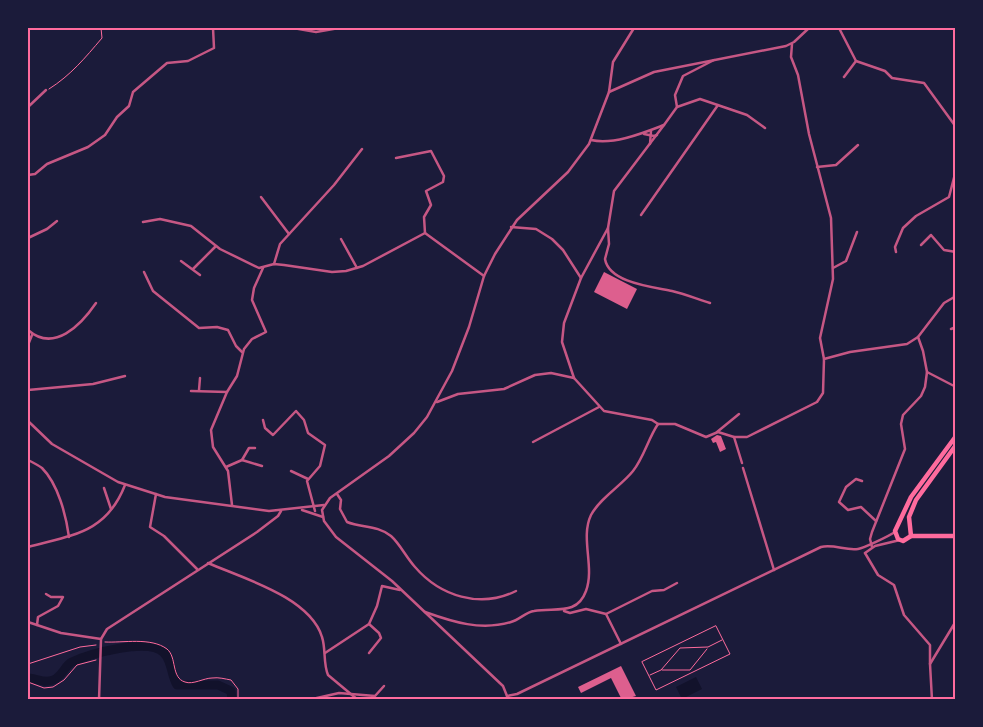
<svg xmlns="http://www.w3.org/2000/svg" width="983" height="727" font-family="'Asap Condensed',sans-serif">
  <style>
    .water { fill: #12122b }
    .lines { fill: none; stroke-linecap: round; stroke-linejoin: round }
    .river { stroke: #12122b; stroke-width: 9 }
    .building { fill: #dd5f8e }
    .path { stroke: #ff6b9d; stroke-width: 1 }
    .service { stroke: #c65784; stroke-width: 1 }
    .minor { stroke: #c65784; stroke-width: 2.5 }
    .primary { stroke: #ff6b9d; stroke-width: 4.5 }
    .neatline { fill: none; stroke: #ff6b9d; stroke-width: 2 }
  </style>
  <rect width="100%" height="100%" fill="#1b1b3a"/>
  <polygon class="water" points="696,677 702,689 682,699 676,687"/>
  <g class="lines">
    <path class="river" d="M28 678C37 678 44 684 53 680 62 677 65 665 72 662 89 654 149 637 164 653 172 661 171 675 177 685H218L231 691 232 700"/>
  </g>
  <g class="building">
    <polygon points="604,272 637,289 627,309 594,292"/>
    <polygon points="717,435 721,436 726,449 720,452 716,442 713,443 711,439"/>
    <polygon points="621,666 636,696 622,700 611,678 581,693 578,687"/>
  </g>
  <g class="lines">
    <g class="path">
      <path d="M49 89C71 75 85 58 102 38L101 28"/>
      <polygon points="716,626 730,654 656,690 642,662"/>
      <path d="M105 642C123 643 151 637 167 649 177 657 171 678 185 682 193 685 204 678 212 678 219 677 225 679 231 680L238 689V700"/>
      <polyline points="28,664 80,647 96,645"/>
      <polyline points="662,670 690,670 707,649"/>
      <polyline points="650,675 661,670 680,648 708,647 722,640"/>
      <polyline points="28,682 44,688 53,687 64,680 77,665 96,660"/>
    </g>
    <polyline class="service" points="509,697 515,700"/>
    <g class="minor">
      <polyline points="293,28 316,32 339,28"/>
      <polyline points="839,28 856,61 885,71 892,78 924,83 956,127"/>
      <polyline points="792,44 791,57 798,75 809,134 831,218 833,279 820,338 824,359"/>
      <polyline points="844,77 856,61"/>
      <polyline points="609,92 654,72 786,46 794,42 809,28"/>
      <polyline points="28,107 46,90"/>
      <polyline points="677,107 675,95 683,76 714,60"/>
      <polyline points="644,134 654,136 657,135"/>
      <path d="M591 140C614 145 643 133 664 125"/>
      <polyline points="650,144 651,131"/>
      <polyline points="396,158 431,151 444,176 443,182 426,191 431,205 424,217 425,233"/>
      <polyline points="817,167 836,165 858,145"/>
      <polyline points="28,175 35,174 47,164 88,147 105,135 117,117 129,106 133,92 167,63 188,61 214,48 213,28"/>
      <polyline points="261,197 289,234"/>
      <polyline points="641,215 718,105"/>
      <polyline points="143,222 160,219 191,226 220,249 259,268 274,264 284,265 332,272 346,271 363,266 425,233 484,276"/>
      <polyline points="511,227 536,229 552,239 563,250 581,278"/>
      <path d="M608 228 609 244 605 259C609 283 653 287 672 291 685 294 697 299 710 303"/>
      <polyline points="28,238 47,229 57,221"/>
      <polyline points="341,239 357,268"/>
      <polyline points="921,245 931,235 944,250 956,252"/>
      <polyline points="896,252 895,247 903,228 916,216 949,197 956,170"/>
      <polyline points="181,261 200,275"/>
      <polyline points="274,264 280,244 334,185 362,149"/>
      <polyline points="833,268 846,261 857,232"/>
      <polyline points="193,269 216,246"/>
      <polyline points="144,272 153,291 199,328 217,327 228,330 236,346 242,352"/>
      <polyline points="954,296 956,281"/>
      <polyline points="951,329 956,327"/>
      <path d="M28 330C54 353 81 325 96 303"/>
      <polyline points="28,345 32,335"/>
      <polyline points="927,372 956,387"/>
      <polyline points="574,378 562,342 564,323 581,278 608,228 614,191 664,125 677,107 700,99 747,115 765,128"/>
      <polyline points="28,390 93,384 125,376"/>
      <polyline points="199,390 200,378"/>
      <polyline points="191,391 227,392"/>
      <polyline points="437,402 458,394 504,389 535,375 551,373 574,378 604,411 652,420 658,424"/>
      <polyline points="263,420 265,428 273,435 296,411 304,420 308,433 325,445 320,466 307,481 315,511"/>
      <polyline points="28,421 52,444 118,482 165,497 269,511 324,505"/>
      <polyline points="658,424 675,424 706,437 718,432 734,437 747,437 817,402 823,393 824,359 850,352 907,344 918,337 944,303 956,296"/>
      <polyline points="717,432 739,414"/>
      <polyline points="734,437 742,463"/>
      <polyline points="533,442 599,407"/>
      <path d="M28 460C32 462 38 465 42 468 58 484 66 515 69 537"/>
      <polyline points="242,460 249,448 255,448"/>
      <polyline points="226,467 242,460 262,466"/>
      <polyline points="743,468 774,570"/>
      <polyline points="291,471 308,479"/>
      <polyline points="862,481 856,479 846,487 839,502 848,510 861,507 876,521"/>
      <polyline points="104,488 111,509"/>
      <polyline points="156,494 150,527 164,536 197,569"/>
      <path d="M337 494 341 500 340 509 347 522C362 528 377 525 391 536 400 544 406 557 415 567 440 596 480 609 516 591"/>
      <polyline points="232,505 228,471 213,447 211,430 227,392 237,376 244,349 252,339 266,332 252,300 254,288 263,268"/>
      <polyline points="302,510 323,517"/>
      <path d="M28 547C71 535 106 534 125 485"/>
      <polyline points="872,547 870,539 872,532 905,449 901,424 903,415 921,396 925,387 927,372 923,351 918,337"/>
      <polyline points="865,553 878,575 894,585 904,615 930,645 930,664"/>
      <polyline points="865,553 875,546 900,540"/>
      <path d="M208 563C242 578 310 597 322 637 326 649 323 663 328 675L358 700"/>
      <polyline points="564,611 570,613 586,609 606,614 621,644"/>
      <path d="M425 612C453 622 481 631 511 622 519 620 526 612 534 611 555 607 577 616 586 591 595 567 580 538 591 515 600 498 621 486 633 471 644 457 648 439 658 424"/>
      <polyline points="606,614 652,591 664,590 677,583"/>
      <polyline points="28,622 61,633 101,639"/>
      <polyline points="37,625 38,617 58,606 63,597 51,597 46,594"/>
      <polyline points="325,653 369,624 377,606 382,586 400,590"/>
      <polyline points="369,653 381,638 379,633 369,624"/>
      <polyline points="507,696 503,686 392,581 336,537 324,521 322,510 330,498 389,456 414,433 427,417 452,371 469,327 484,276 495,254 517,220 568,172 589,144 609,92 613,62 634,28"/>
      <path d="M507 696 517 694 821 547C834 544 846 551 858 549 864 548 889 536 895 532"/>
      <polyline points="99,700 101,639 107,629 257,532 278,516 281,511"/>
      <polyline points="308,700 339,693 375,696 384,686"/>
      <polyline points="932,700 930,664 956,621"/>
    </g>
    <g class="primary">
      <polyline points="956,436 911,497 895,531 898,539 903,541 911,536 956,536"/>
      <polyline points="911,536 909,517 916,500 956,445"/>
    </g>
  </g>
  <rect width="983" height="727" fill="none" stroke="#1b1b3a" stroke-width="58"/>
  <rect x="29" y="29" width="925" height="669" class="neatline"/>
</svg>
